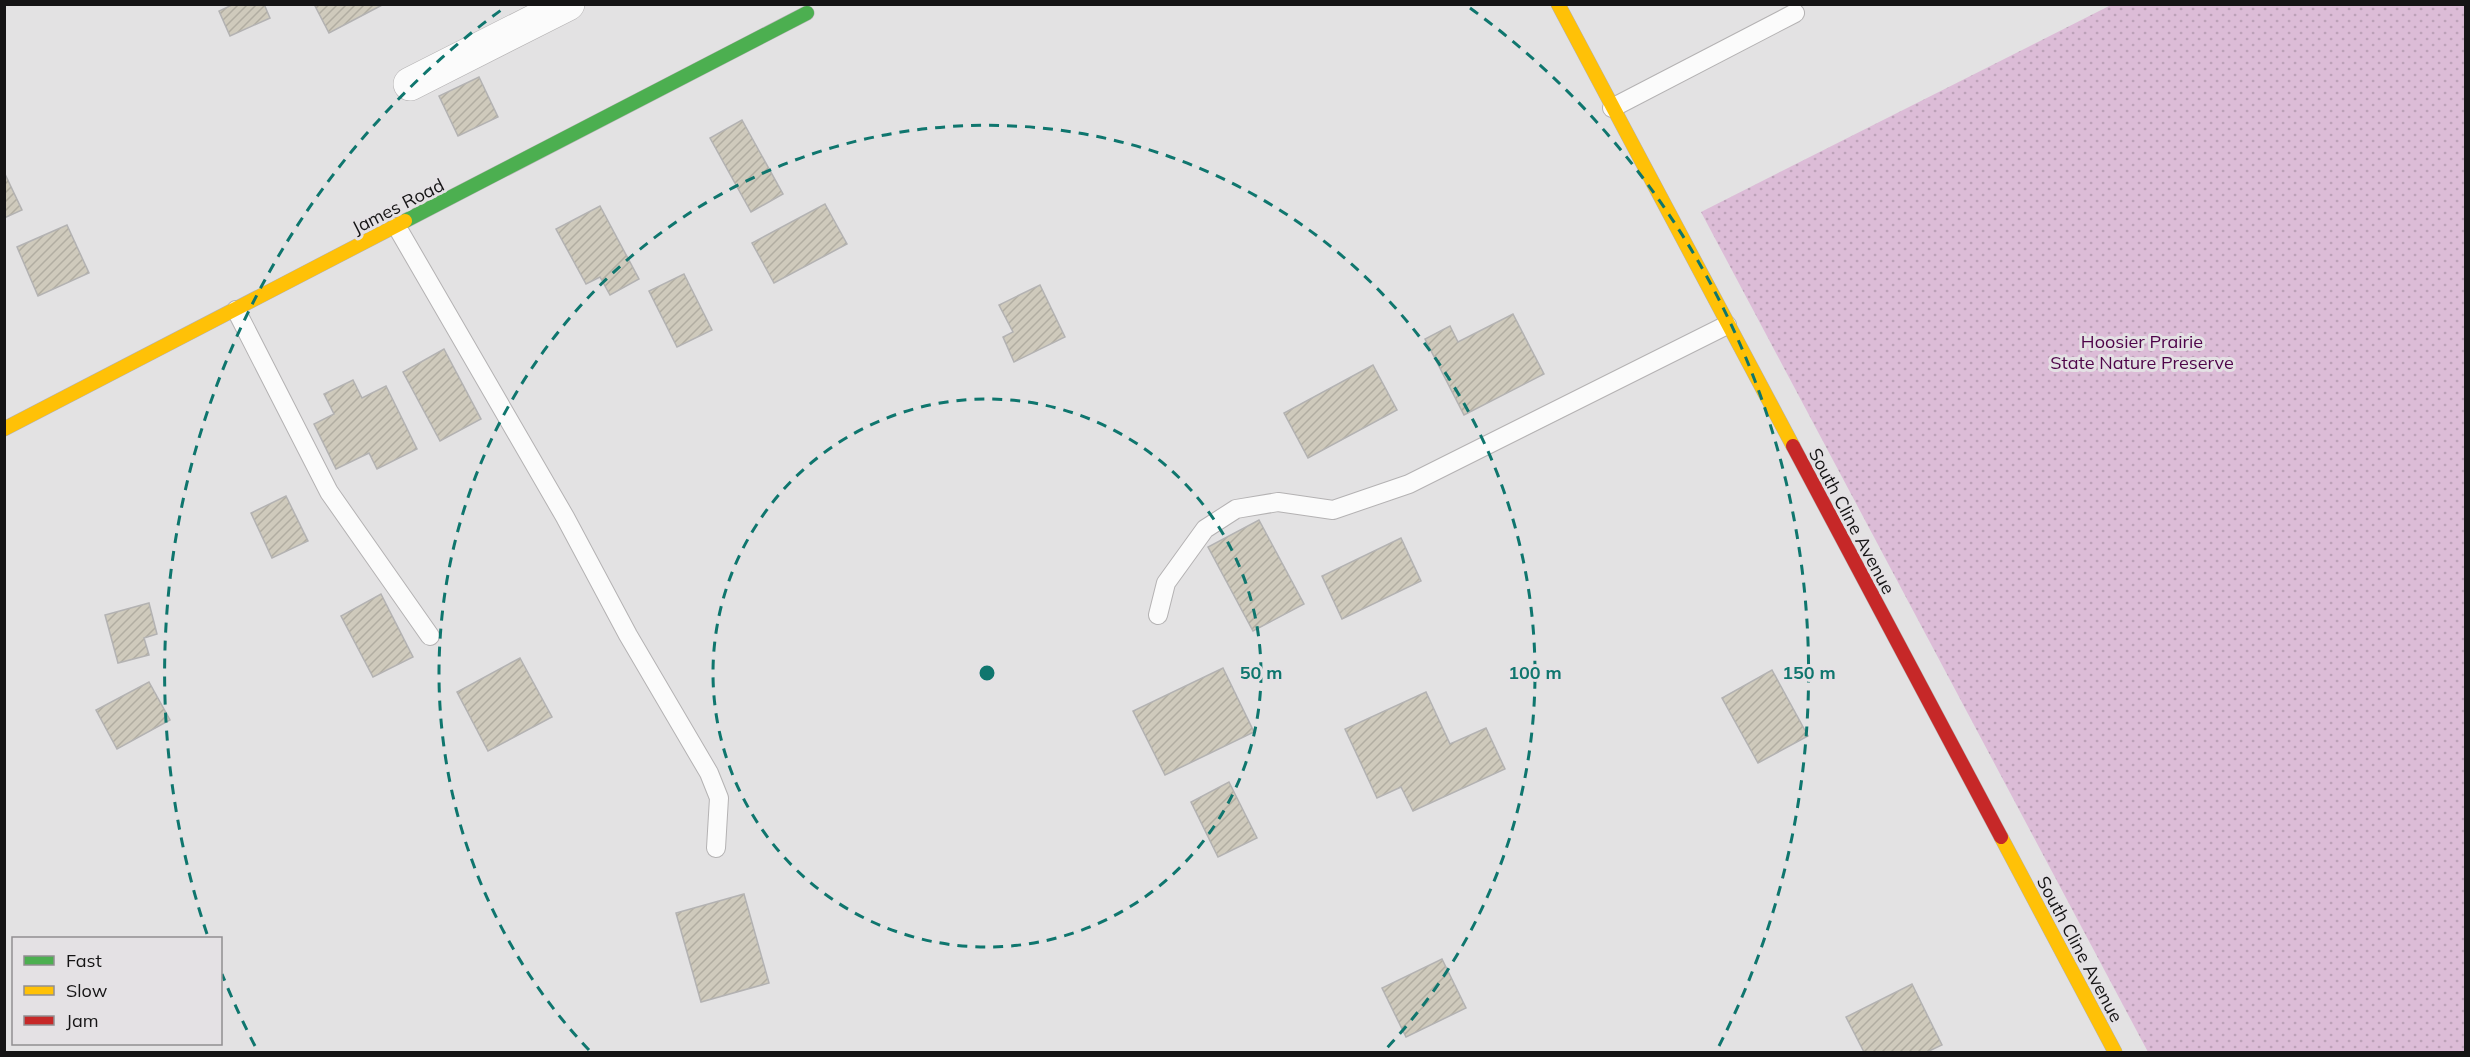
<svg xmlns="http://www.w3.org/2000/svg" width="2470" height="1057" font-family="Mulish,sans-serif">
  <style>
    .park { fill: url(#park-dots) }
    .building { fill: url(#building-hatch); stroke: #b3b2b2; stroke-width: 1.5 }
    .lines { fill: none; stroke-linecap: round; stroke-linejoin: round }
    .lane-casing { stroke: #b4b2b3; stroke-width: 20 }
    .street-casing { stroke: #b4b2b3; stroke-width: 34 }
    .fast-casing { stroke: #b4b2b3; stroke-width: 15 }
    .slow-casing { stroke: #b4b2b3; stroke-width: 15 }
    .jam-casing { stroke: #b4b2b3; stroke-width: 15 }
    .lane { stroke: #fbfbfb; stroke-width: 18 }
    .street { stroke: #fbfbfb; stroke-width: 33 }
    .fast { stroke: #4caf50; stroke-width: 14 }
    .slow { stroke: #ffc107; stroke-width: 14 }
    .jam { stroke: #c62828; stroke-width: 14 }
    .ring { fill: none; stroke: #0f766e; stroke-width: 3; stroke-dasharray: 10 8 }
    .labels { text-anchor: middle; dominant-baseline: central; stroke-width: 6; stroke-linejoin: round; paint-order: stroke }
    .street-label { font-size: 18px; fill: #151415; stroke: #e4e1e4 }
    .park-label { font-size: 18px; fill: #4e0449; stroke: #e4e1e4 }
    .centre { fill: #0f766e; stroke: #e4e1e4; stroke-width: 3 }
    .ring-label { font-size: 18px; text-anchor: middle; font-weight: bold; fill: #0f766e; stroke: #e4e1e4; stroke-width: 6; stroke-linejoin: round; paint-order: stroke }
  </style>
  <defs>
    <pattern id="park-dots" width="8" height="8" patternUnits="userSpaceOnUse" patternTransform="scale(1.5)"><rect width="8" height="8" fill="#dcbcd7"/><path d="M2 2h.1M6 6h.1" fill="none" stroke="#bca1b8" stroke-width="1.8" stroke-linecap="round"/></pattern>
    <pattern id="building-hatch" width="6" height="6" patternUnits="userSpaceOnUse" patternTransform="scale(1.5)"><rect width="6" height="6" fill="#cfcabc"/><path d="M-1 1l2-2M0 6l6-6M5 7l2-2" fill="none" stroke="#b1ada1"/></pattern>
  </defs>
  <rect width="100%" height="100%" fill="#e3e2e3"/>
  <polygon class="park" points="2111,5 2465,5 2465,1052 2148,1052 1701,212"/>
  <g class="building">
    <polygon points="234,4 264,4 270,18 230,36 219,11"/>
    <polygon points="314,4 384,4 329,33"/>
    <polygon points="479,77 498,117 458,136 439,96"/>
    <polygon points="742,120 783,194 751,212 710,138"/>
    <polygon points="4,172 22,210 4,218"/>
    <polygon points="825,204 847,244 774,283 752,243"/>
    <polygon points="600,206 639,279 610,295 600,277 586,284 556,229"/>
    <polygon points="67,225 89,273 38,296 17,247"/>
    <polygon points="684,274 712,330 677,347 649,291"/>
    <polygon points="1040,285 1065,337 1014,362 1003,337 1013,332 999,305"/>
    <polygon points="1513,314 1544,374 1464,415 1425,339 1450,326 1458,342"/>
    <polygon points="444,349 481,419 440,441 403,372"/>
    <polygon points="1373,365 1397,410 1308,458 1284,413"/>
    <polygon points="353,380 362,398 386,386 417,449 377,469 369,453 336,469 314,424 334,414 324,394"/>
    <polygon points="286,496 308,541 272,558 251,513"/>
    <polygon points="1259,520 1304,604 1253,631 1208,547"/>
    <polygon points="1401,538 1421,581 1342,619 1322,576"/>
    <polygon points="381,594 413,657 373,677 341,616"/>
    <polygon points="149,603 157,634 144,638 149,655 118,663 105,615"/>
    <polygon points="520,658 552,717 488,751 457,692"/>
    <polygon points="1223,668 1254,732 1165,775 1133,711"/>
    <polygon points="1772,670 1808,736 1758,763 1722,698"/>
    <polygon points="149,682 170,720 117,749 96,710"/>
    <polygon points="1426,692 1450,744 1486,728 1505,769 1413,811 1401,787 1377,798 1345,729"/>
    <polygon points="1229,782 1257,838 1218,857 1191,802"/>
    <polygon points="744,894 769,983 701,1002 676,913"/>
    <polygon points="1442,959 1466,1008 1406,1037 1382,988"/>
    <polygon points="1912,984 1942,1045 1927,1052 1864,1052 1846,1017"/>
  </g>
  <g class="lines">
    <g class="lane-casing">
      <g id="lane">
        <polyline points="1612,108 1795,13"/>
        <polyline points="397,227 565,517 628,635 709,773 719,798 716,848"/>
        <polyline points="236,310 329,492 430,636"/>
        <polyline points="1158,615 1166,583 1205,529 1236,509 1278,502 1333,510 1409,484 1727,325"/>
      </g>
    </g>
    <g class="street-casing">
      <polyline id="street" points="410,84 568,4"/>
    </g>
    <g class="fast-casing">
      <polyline id="fast" points="405,221 807,13"/>
    </g>
    <g class="slow-casing">
      <g id="slow">
        <polyline points="1558,4 1793,446"/>
        <polyline points="4,429 405,221"/>
        <polyline points="2001,837 2115,1052"/>
      </g>
    </g>
    <g class="jam-casing">
      <polyline id="jam" points="1793,446 2001,837"/>
    </g>
    <use href="#lane" class="lane"/>
    <use href="#street" class="street"/>
    <use href="#fast" class="fast"/>
    <use href="#slow" class="slow"/>
    <use href="#jam" class="jam"/>
  </g>
  <g class="ring">
    <circle cx="987" cy="673" r="274"/>
    <path d="M589 1050A548 548 0 1 1 1385 1050"/>
    <path d="M255 1046A822 822 0 0 1 222 974M207 934A822 822 0 0 1 504 8M1470 8A822 822 0 0 1 1719 1046"/>
  </g>
  <g class="labels">
    <g class="street-label">
      <text transform="translate(398 206) rotate(-27)">James Road</text>
      <text transform="translate(1852 521) rotate(62)">South Cline Avenue</text>
      <text transform="translate(2080 949) rotate(62)">South Cline Avenue</text>
    </g>
    <g class="park-label">
      <text x="2142" y="341">Hoosier Prairie<tspan x="2142" dy="21">State Nature Preserve</tspan></text>
    </g>
  </g>
  <circle cx="987" cy="673" r="9" class="centre"/>
  <g class="ring-label">
    <text x="1261" y="679">50 m</text>
    <text x="1535" y="679">100 m</text>
    <text x="1809" y="679">150 m</text>
  </g>
  <rect width="2470" height="1057" fill="none" stroke="#151415" stroke-width="12"/>
  <rect x="12" y="937" width="210" height="108" fill="#e4e1e4" stroke="#918f91" stroke-width="1.5"/>
  <rect x="24" y="956" width="30" height="9" fill="#4caf50" stroke="#918f91" stroke-width="1.5"/>
  <text x="66" y="967" font-size="18" fill="#151415">Fast</text>
  <rect x="24" y="986" width="30" height="9" fill="#ffc107" stroke="#918f91" stroke-width="1.5"/>
  <text x="66" y="997" font-size="18" fill="#151415">Slow</text>
  <rect x="24" y="1016" width="30" height="9" fill="#c62828" stroke="#918f91" stroke-width="1.5"/>
  <text x="66" y="1027" font-size="18" fill="#151415">Jam</text>
</svg>
